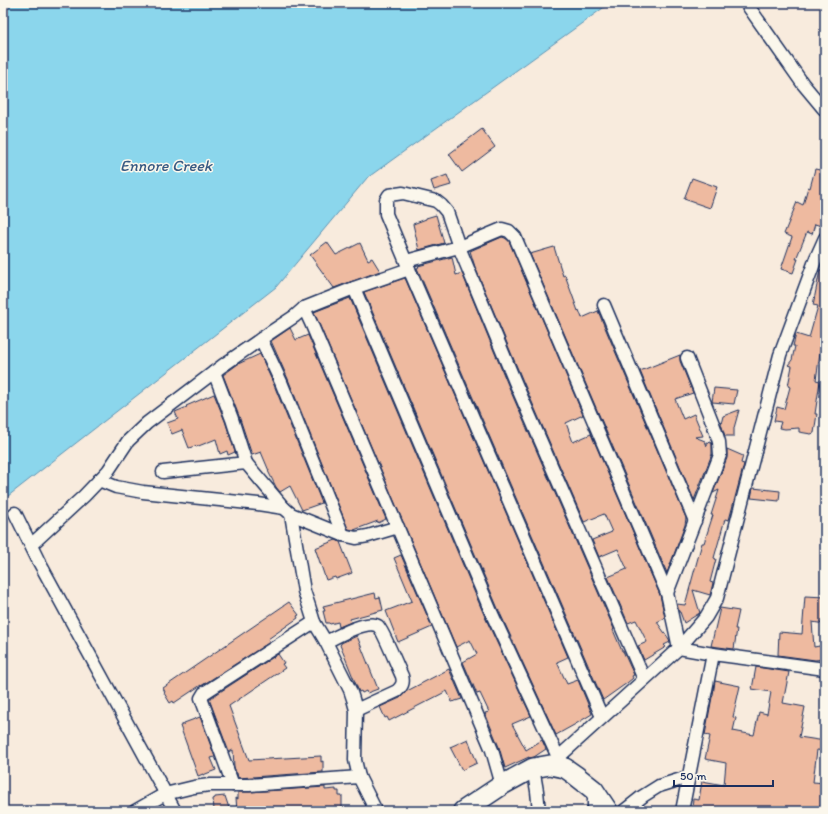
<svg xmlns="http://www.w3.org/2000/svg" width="828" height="814" font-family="Itim,sans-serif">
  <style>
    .water { fill: #8bd6ec; stroke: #5e93b3 }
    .building { fill: #eebaa0; stroke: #1b2f5e }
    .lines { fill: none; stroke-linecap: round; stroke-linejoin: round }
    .street-casing { stroke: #1b2f5e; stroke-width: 15 }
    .primary-casing { stroke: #1b2f5e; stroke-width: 22 }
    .street { stroke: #fbf7ec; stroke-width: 12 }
    .primary { stroke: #fbf7ec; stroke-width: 19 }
    .labels { text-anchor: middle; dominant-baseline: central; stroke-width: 3; stroke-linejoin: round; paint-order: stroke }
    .water-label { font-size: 16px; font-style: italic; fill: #375982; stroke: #fbf7ec }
  </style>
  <rect width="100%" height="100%" fill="#f8ebdd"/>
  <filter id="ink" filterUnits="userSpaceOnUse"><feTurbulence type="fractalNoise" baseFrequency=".025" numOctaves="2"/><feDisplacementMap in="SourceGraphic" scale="8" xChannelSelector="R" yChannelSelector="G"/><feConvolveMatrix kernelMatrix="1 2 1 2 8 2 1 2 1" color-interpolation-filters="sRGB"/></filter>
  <g filter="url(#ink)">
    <polygon class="water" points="3,3 610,3 367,178 276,287 3,500"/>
    <g class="building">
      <polygon points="482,129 495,147 462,172 449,154"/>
      <polygon points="815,169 825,171 825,216 821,226 815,224 812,234 807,232 796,259 798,259 793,273 781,269 792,237 784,234 797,202 803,205 808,187 810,188"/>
      <polygon points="447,175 451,185 434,190 431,181"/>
      <polygon points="692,178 717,187 710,208 684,199"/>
      <polygon points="436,215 444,243 419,250 413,224 426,219 426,218"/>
      <polygon points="502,237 505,238 509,241 583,415 566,423 573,442 591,434 660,595 665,618 657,622 669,639 670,642 664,645 666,647 644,660 638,646 647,642 636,620 628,623 608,577 627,569 618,549 599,557 592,540 612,532 604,514 584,522 522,379 475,267 470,251"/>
      <polygon points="327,242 336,255 360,243 368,260 372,258 380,271 334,288 310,255"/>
      <polygon points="554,247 563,276 565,275 578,311 579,310 582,318 598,311 686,518 685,525 667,573 530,254"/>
      <polygon points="452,257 456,275 462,273 508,385 614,629 613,630 622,651 623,651 634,675 632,676 633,678 627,683 603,700 417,268 419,267 418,266"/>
      <polygon points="820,270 825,270 825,347 821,346 816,380 820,381 815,414 817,414 814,433 811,434 799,432 799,428 785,429 779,428 781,422 774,421 777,407 784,409 790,387 788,386 792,366 788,365 792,360 795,346 793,346 796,334 809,338 818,306 813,305"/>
      <polygon points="405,278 568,657 557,662 567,684 578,680 592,714 574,725 556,735 499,611 364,292"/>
      <polygon points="350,298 485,617 531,716 512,724 526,750 542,740 546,749 534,757 529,758 529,757 505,768 499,747 485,713 489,712 480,693 477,694 463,662 477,654 470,640 456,647 314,312"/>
      <polygon points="290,328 296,340 308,335 386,519 378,523 378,521 354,530 348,529 288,379 271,341"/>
      <polygon points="260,354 274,385 322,503 302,510 290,486 280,492 276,487 268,471 269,471 261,452 252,455 239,416 223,375 238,364"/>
      <polygon points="680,355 680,361 693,393 675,399 683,419 694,414 703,436 695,437 705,441 707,446 707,442 712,443 712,454 694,500 640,371"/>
      <polygon points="714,388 737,390 734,404 712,402"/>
      <polygon points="214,394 225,421 235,452 228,455 227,451 220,454 216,439 196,447 195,446 189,448 182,430 172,434 167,423 178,419 175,412 187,407 186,406"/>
      <polygon points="739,410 734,428 734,436 725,436 721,424 723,416"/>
      <polygon points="727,449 743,456 741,463 744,464 729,520 725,519 714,558 716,559 710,582 713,583 710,595 693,590 700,613 698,614 684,623 680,612 679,612 677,604 685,605 702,543 704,543 713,515 711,515 719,490 713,493 727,458"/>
      <polygon points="753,488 780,491 779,501 751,498"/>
      <polygon points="336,540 340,542 352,573 336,579 335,577 326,580 315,548"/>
      <polygon points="401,555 432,627 398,642 386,611 412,601 394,558"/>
      <polygon points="375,593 376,598 380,597 383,610 350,619 351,622 339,627 338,622 330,624 329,623 326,623 323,611 325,611 323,606"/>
      <polygon points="805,596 825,597 825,624 812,622 814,647 825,645 825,659 815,660 778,655 779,632 802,634"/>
      <polygon points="289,602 299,615 297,616 298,618 268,639 270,642 201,686 201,685 174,703 173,701 170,703 164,693 165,692 163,688"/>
      <polygon points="720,608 739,611 735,629 737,629 734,649 711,646"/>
      <polygon points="357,636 378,689 367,693 366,691 362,693 361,691 359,692 340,645 341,644 341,643"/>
      <polygon points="278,654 284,663 282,664 285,668 229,706 249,760 321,756 321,762 323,761 323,772 238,778 237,773 236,773 234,767 233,750 229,752 209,699"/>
      <polygon points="756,667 789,672 783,703 805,707 799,737 825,741 825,751 817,750 813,782 825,783 825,794 822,811 798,811 787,809 787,811 755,811 737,808 736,811 692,811 693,799 699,800 702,781 724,785 726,763 705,759 710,736 705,735 712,697 713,696 713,695 715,681 740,686 733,717 736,718 733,731 754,735 759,712 767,714 771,692 752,689"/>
      <polygon points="449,669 462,699 452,702 447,691 389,721 387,717 385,718 380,707 400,698 407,691"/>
      <polygon points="200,717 215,757 211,758 216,770 203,775 203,774 198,776 180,726 184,724 184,723"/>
      <polygon points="468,739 477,763 462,770 450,747"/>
      <polygon points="325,787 325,790 336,789 336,791 339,791 339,796 342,796 342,808 292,811 237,811 236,798 238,799 238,792 250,792"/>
      <polygon points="225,796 230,811 215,811 215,810 214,810 213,799 215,798 215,797"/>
    </g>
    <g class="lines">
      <g class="street-casing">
        <g id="street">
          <polyline points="746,3 803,84 823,108 825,110"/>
          <polyline points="406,261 459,247 502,229 509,231 515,237 667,593 679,648 713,654 825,669"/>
          <polyline points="354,288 492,614 558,757"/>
          <polyline points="604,305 695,521"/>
          <polyline points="304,308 311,323 492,750 502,785"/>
          <polyline points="261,339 281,382 343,535"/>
          <polyline points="214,372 232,419 246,463"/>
          <polyline points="163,472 246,463 284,508"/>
          <polyline points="99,480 116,487 143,492 258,504 284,508 291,514 343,535 356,538 368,536 398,527"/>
          <polyline points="15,513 38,560 175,811"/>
          <polyline points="291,514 304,591 309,606 314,622 326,642 350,690 353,699 356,710 355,760 359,777 376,811"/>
          <polyline points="31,545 84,496 108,471 128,441 147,423 222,366 271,332 295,316 304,308 354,288 409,269"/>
          <polyline points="667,593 720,455 719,442 715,429 687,358"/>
          <path d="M326 642C336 637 367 619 378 626 383 630 398 668 402 676 404 683 402 686 397 691L356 710"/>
          <polyline points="602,717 409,269 386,214 386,200 389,195 403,193 436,201 441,205 447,212 459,247 515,382 644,679"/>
          <polyline points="550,765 679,648 706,617 717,598 780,355 816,258 825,238"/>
          <polyline points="533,768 537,791 539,811"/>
          <polyline points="233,785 201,698 204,693 314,622"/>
          <polyline points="594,791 594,811"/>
          <polyline points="135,811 165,794 194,787 210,785 249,785 359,777"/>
          <polyline points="624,811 643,796 659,786 688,777"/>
          <polyline points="682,811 713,654"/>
        </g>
      </g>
      <g class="primary-casing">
        <polyline id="primary" points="463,811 502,785 533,768 550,765 565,768 575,775 594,790 608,811"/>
      </g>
      <use href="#street" class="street"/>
      <use href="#primary" class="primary"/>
    </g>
  </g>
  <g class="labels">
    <g class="water-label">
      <text x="166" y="165">Ennore Creek</text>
    </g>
  </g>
  <rect width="828" height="814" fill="none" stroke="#fbf7ec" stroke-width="16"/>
  <rect x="8" y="8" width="812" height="798" fill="none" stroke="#1b2f5e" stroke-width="1.5" filter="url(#ink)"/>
  <path d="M674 780v6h99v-6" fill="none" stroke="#1b2f5e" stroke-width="2"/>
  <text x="680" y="780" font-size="12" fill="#1b2f5e" stroke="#fbf7ec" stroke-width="3" paint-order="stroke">50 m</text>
</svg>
